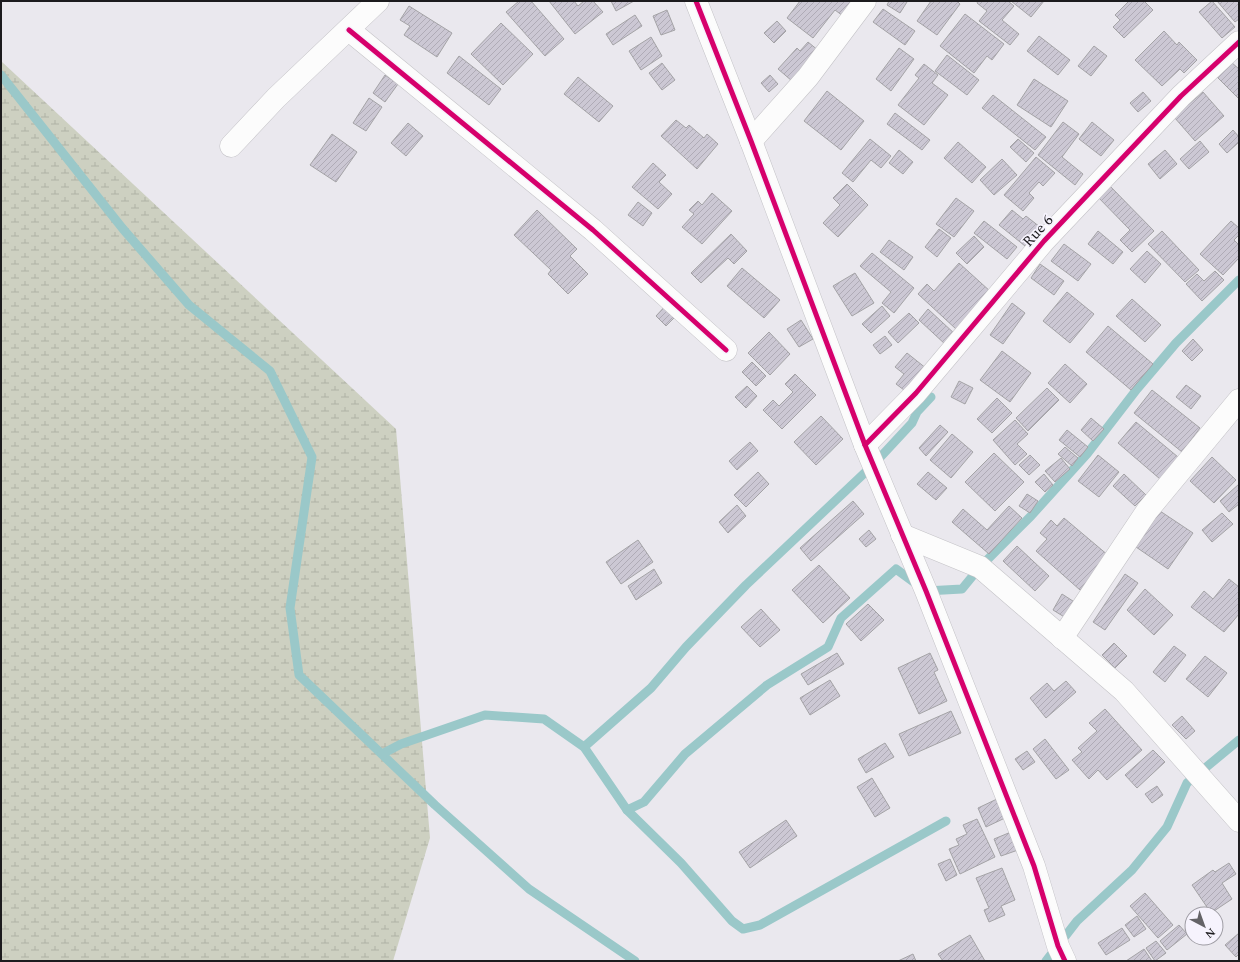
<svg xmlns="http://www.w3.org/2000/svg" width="1240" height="962" font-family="Spectral,serif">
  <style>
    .wetland { fill: url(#wetland-marsh) }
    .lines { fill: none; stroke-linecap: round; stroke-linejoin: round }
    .stream { stroke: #9ac8c9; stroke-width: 9 }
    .building { fill: url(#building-hatch); stroke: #a4a3a6 }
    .minor-casing { stroke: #c4c3c7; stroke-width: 23 }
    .minor { stroke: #fcfcfc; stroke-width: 22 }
    .cycleway-casing { stroke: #f6f3fd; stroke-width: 8 }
    .cycleway { stroke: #d6006c; stroke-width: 5 }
    .labels { text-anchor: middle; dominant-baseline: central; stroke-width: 3.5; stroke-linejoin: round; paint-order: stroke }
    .street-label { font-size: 15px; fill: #1c1b1e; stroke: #f6f3fd }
  </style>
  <defs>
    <pattern id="wetland-marsh" width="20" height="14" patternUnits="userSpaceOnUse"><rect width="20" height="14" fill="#cdd0c1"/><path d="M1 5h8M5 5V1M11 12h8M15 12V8" fill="none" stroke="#afb2a5"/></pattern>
    <pattern id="building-hatch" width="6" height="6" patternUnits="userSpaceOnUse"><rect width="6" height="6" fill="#ccc8d4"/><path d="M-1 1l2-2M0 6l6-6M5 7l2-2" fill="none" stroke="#afabb6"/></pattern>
  </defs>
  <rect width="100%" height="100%" fill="#eae8ee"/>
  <polygon class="wetland" points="1,61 396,429 430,838 393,961 1,961"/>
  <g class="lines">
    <g class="stream">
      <polyline points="1,75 123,229 189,305 270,371 312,457 290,608 299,675 435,805 529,889 635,961"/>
      <polyline points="584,747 651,688 686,647 746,585 873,465 912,423 917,412 931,397"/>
      <polyline points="382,754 401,744 485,715 544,719 584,747 627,810 681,863 732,921 743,929 760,925 946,821"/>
      <polyline points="627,810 644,802 685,754 767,685 828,647 841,618 896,569 926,591 962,589 980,567 1031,516 1087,454 1137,389 1176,343 1239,280"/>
      <polyline points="1046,961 1077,921 1132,870 1167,827 1187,783 1239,740"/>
    </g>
  </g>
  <g class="building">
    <polygon points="519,1 531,1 564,39 545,56 506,12"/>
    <polygon points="549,1 574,1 578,6 584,1 593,1 603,12 575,34"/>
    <polygon points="611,1 634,1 616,11"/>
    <polygon points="800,1 848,1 852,4 843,16 835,10 813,38 787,18"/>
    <polygon points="889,1 906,1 907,2 900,13 887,5"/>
    <polygon points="931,1 957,1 960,4 937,35 917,21"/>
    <polygon points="978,1 1008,1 1014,6 1002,20 1019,34 1010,45 979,21 987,11 977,3"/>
    <polygon points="1011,1 1044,1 1031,17"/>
    <polygon points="1129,1 1144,1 1153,10 1124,38 1113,27 1120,20 1115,15"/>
    <polygon points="1212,1 1235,27 1222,38 1199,12"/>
    <polygon points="1217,1 1239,1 1239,19 1235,22"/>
    <polygon points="409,6 452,33 437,57 404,35 410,26 400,20"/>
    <polygon points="883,9 915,31 905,45 873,22"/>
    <polygon points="667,10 675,30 661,35 653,16"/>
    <polygon points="965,14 1004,44 992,60 987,56 974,73 940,46"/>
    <polygon points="635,15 642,26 613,45 606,34"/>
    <polygon points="777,21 786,31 774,43 764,33"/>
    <polygon points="501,23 533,54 503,85 471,54"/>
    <polygon points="1164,31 1177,45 1179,42 1197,60 1184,73 1180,69 1162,86 1135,60"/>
    <polygon points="1039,36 1070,60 1058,75 1027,51"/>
    <polygon points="651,37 662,56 641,70 629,51"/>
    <polygon points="808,42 819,51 792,81 778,69 797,48 800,51"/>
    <polygon points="1094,46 1107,56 1091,76 1078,66"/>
    <polygon points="899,48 914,59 891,91 876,79"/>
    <polygon points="947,55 979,80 967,95 935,71"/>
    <polygon points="459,56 501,89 489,105 447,73"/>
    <polygon points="1231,62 1239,69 1239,99 1217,77"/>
    <polygon points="662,63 675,80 662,90 649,73"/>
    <polygon points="924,64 938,75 932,83 948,95 924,125 898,105 919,78 915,75"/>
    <polygon points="385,75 398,84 385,102 373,93"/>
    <polygon points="770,75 778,84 769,92 761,83"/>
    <polygon points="578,77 613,106 599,122 564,94"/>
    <polygon points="1034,79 1068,101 1051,127 1017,105"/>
    <polygon points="827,91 864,121 841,150 804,121"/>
    <polygon points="1143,92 1151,101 1138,112 1130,103"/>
    <polygon points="1203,92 1224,116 1195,141 1174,117"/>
    <polygon points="993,95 1046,137 1035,150 982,108"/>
    <polygon points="369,98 382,107 366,131 353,123"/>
    <polygon points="895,113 930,140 922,150 887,124"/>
    <polygon points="676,120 686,128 689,125 704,138 707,134 718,144 697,169 661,136"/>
    <polygon points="1063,122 1079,134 1062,157 1083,174 1075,185 1038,155"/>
    <polygon points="1092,122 1114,140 1101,156 1079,139"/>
    <polygon points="408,123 423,136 406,156 391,143"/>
    <polygon points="1233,130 1239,137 1239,142 1227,153 1219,144"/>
    <polygon points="332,134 357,152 336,182 310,165"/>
    <polygon points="870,139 891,156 881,168 871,160 853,182 842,173"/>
    <polygon points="1018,139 1034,153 1026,162 1010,147"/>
    <polygon points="1200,141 1209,152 1189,169 1180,159"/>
    <polygon points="958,142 986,167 972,183 944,158"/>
    <polygon points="899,150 913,162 903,174 889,163"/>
    <polygon points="1165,150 1177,164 1160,179 1148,164"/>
    <polygon points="1036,157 1055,173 1043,186 1039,182 1029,193 1034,198 1023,211 1004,195"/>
    <polygon points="1002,159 1017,175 994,195 980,180"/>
    <polygon points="653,163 666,175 659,182 672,194 658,209 632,187"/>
    <polygon points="1107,183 1154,231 1132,252 1120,240 1130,230 1095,194"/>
    <polygon points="847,184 868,205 838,237 823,223 840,205 833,198"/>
    <polygon points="712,193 732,211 702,244 682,227 694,214 689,210 698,201 702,205"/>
    <polygon points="956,198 974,211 954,237 936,224"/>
    <polygon points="638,202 652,213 643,226 628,215"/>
    <polygon points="537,210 577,249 570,256 588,274 568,294 548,274 551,270 514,235"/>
    <polygon points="1012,210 1023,219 1026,216 1040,227 1025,246 999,225"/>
    <polygon points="984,221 1017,247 1007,259 974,233"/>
    <polygon points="1231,221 1239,228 1239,235 1234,240 1239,245 1239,258 1223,275 1200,254"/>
    <polygon points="939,229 951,238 937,257 925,247"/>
    <polygon points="1098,231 1123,252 1113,264 1088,244"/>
    <polygon points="1162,231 1199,270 1185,282 1148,244"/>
    <polygon points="731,234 747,251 734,264 728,258 701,283 691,273"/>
    <polygon points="974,236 984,247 967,264 956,253"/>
    <polygon points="889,240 913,257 904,270 880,252"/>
    <polygon points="1064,244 1091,264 1078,281 1051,261"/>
    <polygon points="1147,251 1161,264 1145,283 1130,269"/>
    <polygon points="872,253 914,288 894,313 882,303 891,292 860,266"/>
    <polygon points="959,263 991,292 956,329 918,294 927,284 934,291"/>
    <polygon points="1040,264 1064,281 1054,295 1031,278"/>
    <polygon points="742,268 780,300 764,318 727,286"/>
    <polygon points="1215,271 1224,280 1202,301 1186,284 1197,274 1204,281"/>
    <polygon points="855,273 874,303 852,316 833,286"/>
    <polygon points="1067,292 1094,314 1070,343 1043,321"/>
    <polygon points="1132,299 1161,325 1145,342 1116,316"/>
    <polygon points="1012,303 1025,313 1003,344 990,335"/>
    <polygon points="667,304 678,314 666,326 656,316"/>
    <polygon points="882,306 890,316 871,333 862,324"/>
    <polygon points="928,309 956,335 946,345 919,320"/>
    <polygon points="909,313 919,323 898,343 888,332"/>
    <polygon points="801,320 813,339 799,347 787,329"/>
    <polygon points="1108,326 1153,364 1131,390 1086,352"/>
    <polygon points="769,332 790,354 770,375 748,353"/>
    <polygon points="885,336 892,345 880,354 873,345"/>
    <polygon points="1193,339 1203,350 1192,361 1182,351"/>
    <polygon points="1002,351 1031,373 1010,402 980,380"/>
    <polygon points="907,353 927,369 908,393 896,384 904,374 895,367"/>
    <polygon points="752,362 766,376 756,386 742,372"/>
    <polygon points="1065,364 1087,384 1070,403 1048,383"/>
    <polygon points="795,374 816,395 782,429 763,410 773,400 779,406 793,392 785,384"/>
    <polygon points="959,381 973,388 965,404 951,397"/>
    <polygon points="1186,385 1201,396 1191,409 1176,397"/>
    <polygon points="747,386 757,396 746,408 735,397"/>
    <polygon points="1047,388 1059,400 1028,431 1016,418"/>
    <polygon points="1152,390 1200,428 1182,452 1134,413"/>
    <polygon points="997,398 1012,413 992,433 977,419"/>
    <polygon points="821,416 843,439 816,465 794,442"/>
    <polygon points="1091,418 1104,429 1093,441 1081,430"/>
    <polygon points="1015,420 1028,434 1017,444 1027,454 1015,465 993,440"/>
    <polygon points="1136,422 1178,457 1160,479 1118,443"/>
    <polygon points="940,425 948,432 926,456 919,448"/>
    <polygon points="1067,430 1088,447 1080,457 1059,440"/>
    <polygon points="952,434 973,452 951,478 930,460"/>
    <polygon points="750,442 758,451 737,470 729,461"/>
    <polygon points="1065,447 1078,458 1072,466 1058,454"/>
    <polygon points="994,453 1024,482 995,511 965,482"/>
    <polygon points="1030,455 1040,465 1029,475 1019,465"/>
    <polygon points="1098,455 1119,472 1099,497 1078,481"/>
    <polygon points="1212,457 1236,480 1214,503 1190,481"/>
    <polygon points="1061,458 1070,469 1055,482 1045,471"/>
    <polygon points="758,472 769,484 746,507 734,495"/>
    <polygon points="928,472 947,488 936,500 917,484"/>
    <polygon points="1044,474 1053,485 1045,492 1035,482"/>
    <polygon points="1124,474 1146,495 1135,506 1113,486"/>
    <polygon points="1239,484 1239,504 1229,512 1220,501"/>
    <polygon points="1027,494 1038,501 1030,513 1019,506"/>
    <polygon points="853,501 864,514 811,561 800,548"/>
    <polygon points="737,505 746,516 728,533 719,522"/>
    <polygon points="1009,506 1022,518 989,554 952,522 963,509 987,530"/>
    <polygon points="1160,511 1193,533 1168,569 1136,547"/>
    <polygon points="1222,513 1233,524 1212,542 1202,530"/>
    <polygon points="1064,518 1109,556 1080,590 1036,551 1047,539 1040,533 1051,520 1057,526"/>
    <polygon points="869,530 876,539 866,547 859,539"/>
    <polygon points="638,540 653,562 621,584 606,562"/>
    <polygon points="1017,546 1049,576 1035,591 1003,561"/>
    <polygon points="819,565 850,598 823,623 792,590"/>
    <polygon points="654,569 662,583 636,600 628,586"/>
    <polygon points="1125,574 1138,583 1105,630 1093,622"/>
    <polygon points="1229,579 1239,587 1239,614 1224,632 1191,607 1204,591 1213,599"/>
    <polygon points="1145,589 1173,615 1154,635 1127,610"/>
    <polygon points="1062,594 1076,603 1066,618 1053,610"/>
    <polygon points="868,604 884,620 861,641 846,624"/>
    <polygon points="761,609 780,630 760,647 741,627"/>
    <polygon points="1114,643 1127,656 1115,668 1102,655"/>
    <polygon points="1174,646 1186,655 1165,682 1153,672"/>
    <polygon points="837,653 844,664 808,685 801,674"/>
    <polygon points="930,653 938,670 934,672 947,701 919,714 898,668"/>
    <polygon points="1205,656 1227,673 1208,697 1186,679"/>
    <polygon points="830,680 840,696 810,715 800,698"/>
    <polygon points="1066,681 1076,692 1046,718 1030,698 1047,683 1054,691"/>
    <polygon points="1105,709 1142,750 1107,780 1098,770 1089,779 1072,760 1082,752 1078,748 1097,731 1089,723"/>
    <polygon points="951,711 961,733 909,756 899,734"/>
    <polygon points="1182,716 1195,731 1186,739 1172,725"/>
    <polygon points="1045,739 1069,770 1056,779 1033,749"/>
    <polygon points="885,743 894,757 866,773 858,759"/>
    <polygon points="1153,750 1165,762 1137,788 1125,775"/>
    <polygon points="1027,751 1035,762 1023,770 1015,759"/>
    <polygon points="872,778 890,808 875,817 857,787"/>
    <polygon points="1157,786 1163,795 1152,803 1145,794"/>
    <polygon points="997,799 1005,818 986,827 978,808"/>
    <polygon points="977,819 995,857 960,874 949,849 959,845 956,839 967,834 963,825"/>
    <polygon points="786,820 797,836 750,868 739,852"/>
    <polygon points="1011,832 1018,850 1001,856 994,839"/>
    <polygon points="950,859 957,875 946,881 938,864"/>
    <polygon points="1229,863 1236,874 1222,883 1232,899 1211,913 1192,885 1213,870 1215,872"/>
    <polygon points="1002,868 1015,900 1001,906 1005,915 989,922 984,910 989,908 976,878"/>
    <polygon points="1145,893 1173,925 1158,938 1130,906"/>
    <polygon points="1137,916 1146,929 1134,937 1125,925"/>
    <polygon points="1179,925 1187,934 1167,950 1160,941"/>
    <polygon points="1122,928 1130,940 1106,955 1098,943"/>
    <polygon points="1239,933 1239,954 1236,957 1225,945"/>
    <polygon points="970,935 985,961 943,961 938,954"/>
    <polygon points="1156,941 1166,953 1155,961 1146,948"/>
    <polygon points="1144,949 1152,961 1126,961"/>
    <polygon points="913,954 916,961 898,961"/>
  </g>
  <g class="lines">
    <g class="minor-casing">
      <g id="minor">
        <polyline points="696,1 751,141 865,445 926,591 1034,866 1058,946 1065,961"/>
        <polyline points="349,30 593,230 726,350"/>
        <polyline points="751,141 808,77 865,1"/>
        <polyline points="231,146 276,98 378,1"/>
        <polyline points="865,445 916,393 1044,241 1181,96 1239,42"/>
        <polyline points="902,535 980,567 1124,691 1239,821"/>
        <polyline points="1062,638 1147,511 1239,400"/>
      </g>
    </g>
    <use href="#minor" class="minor"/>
    <g class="cycleway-casing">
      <g id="cycleway">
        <polyline points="696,1 751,141 865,445 926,591 1034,866 1058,946 1065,961"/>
        <polyline points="349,30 593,230 726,350"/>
        <polyline points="865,445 916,393 1044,241 1181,96 1239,42"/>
      </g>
    </g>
    <use href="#cycleway" class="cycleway"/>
  </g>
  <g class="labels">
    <g class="street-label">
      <text transform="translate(1038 231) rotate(-48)">Rue 6</text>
    </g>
  </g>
  <rect width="1240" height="962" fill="none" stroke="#1c1b1e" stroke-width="4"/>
  <g transform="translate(1204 926) rotate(139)"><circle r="19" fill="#f6f3fd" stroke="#9f9da4"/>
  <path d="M0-3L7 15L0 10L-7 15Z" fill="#646367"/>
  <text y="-6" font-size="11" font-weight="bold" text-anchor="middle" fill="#1c1b1e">N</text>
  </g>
</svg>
